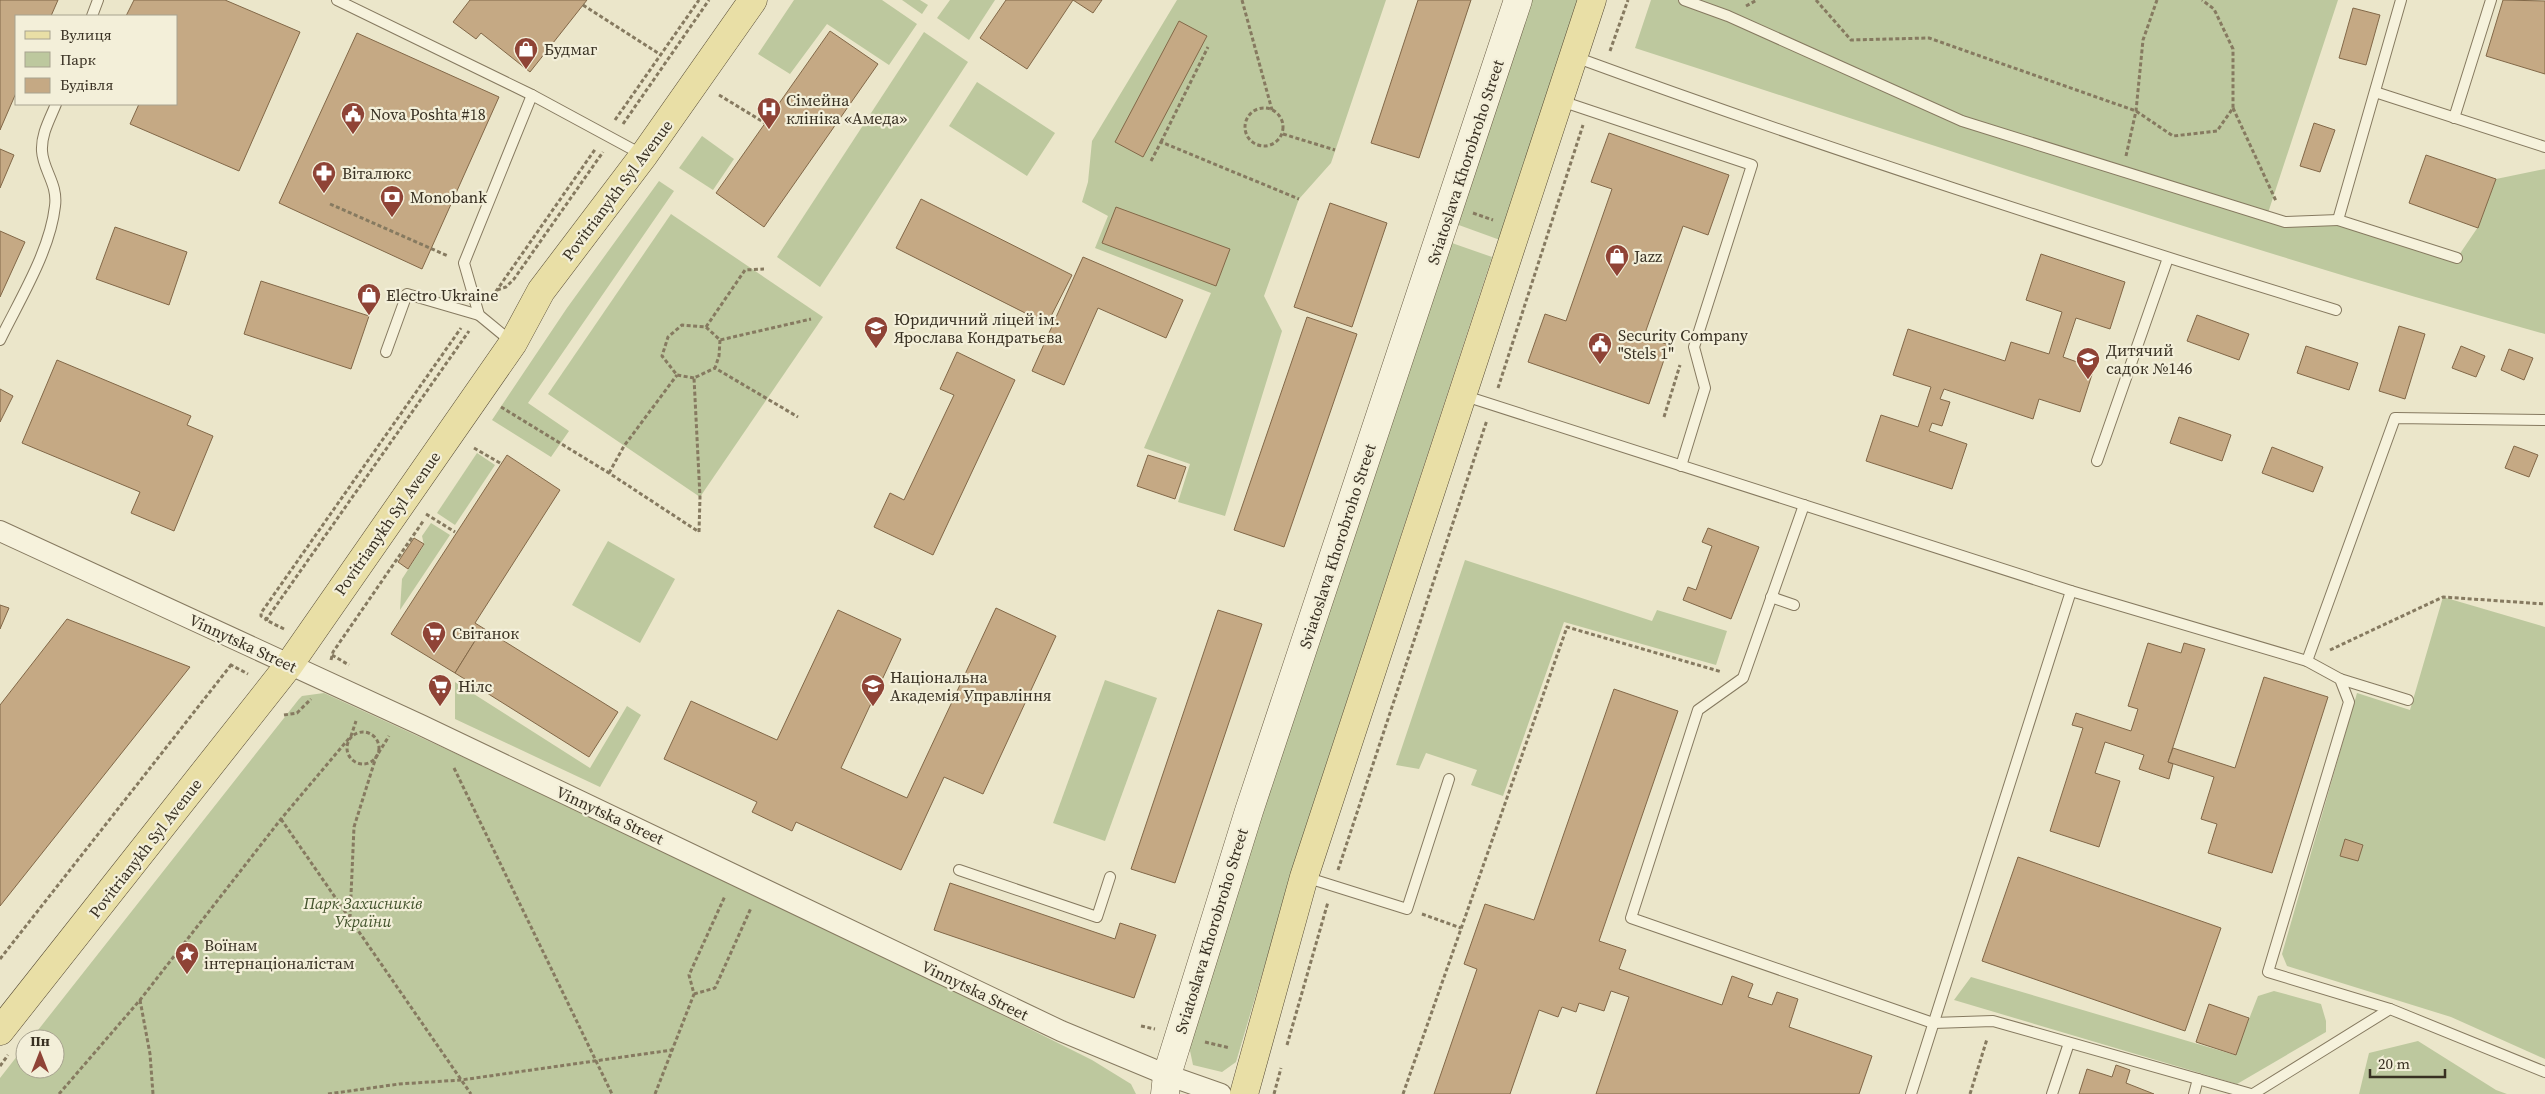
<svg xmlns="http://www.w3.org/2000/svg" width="2545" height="1094" font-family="'Source Serif 4',serif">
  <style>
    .green { fill: #bdc89e }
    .building { fill: #c5a984; stroke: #826848 }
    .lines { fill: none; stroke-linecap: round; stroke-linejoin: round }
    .lane-casing { stroke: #867a60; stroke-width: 12 }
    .street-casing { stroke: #867a60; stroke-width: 22 }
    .secondary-casing { stroke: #685b43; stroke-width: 29 }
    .primary-casing { stroke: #544833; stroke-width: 29 }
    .path { stroke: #867a60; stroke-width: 3; stroke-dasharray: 4 2.5; stroke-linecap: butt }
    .lane { stroke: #f6f2dc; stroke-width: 10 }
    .street { stroke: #f6f2dc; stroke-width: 20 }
    .secondary { stroke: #f6f2dc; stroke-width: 28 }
    .primary { stroke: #e9dfa6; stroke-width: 28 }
    .labels { text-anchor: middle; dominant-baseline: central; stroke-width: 4.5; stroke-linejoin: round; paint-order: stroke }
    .poi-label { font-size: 16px; fill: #383022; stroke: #f3efd9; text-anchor: start }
    .street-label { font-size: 16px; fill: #383022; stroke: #f3efd9 }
    .park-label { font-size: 16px; font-style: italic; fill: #42522b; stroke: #f3efd9 }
  </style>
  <rect width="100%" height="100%" fill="#ebe6ca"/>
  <g class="green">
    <polygon points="794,0 882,0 917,24 889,65 827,24 790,74 758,54"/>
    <polygon points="902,0 920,0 928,5 922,14"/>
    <polygon points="950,0 995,0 969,40 937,18"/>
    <polygon points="1177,0 1386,0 1331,163 1299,199 1264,296 1282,331 1225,516 1178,502 1190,464 1144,448 1211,293 1095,248 1108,216 1082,202 1088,182 1092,141"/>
    <polygon points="1529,0 1578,0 1500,240 1456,224"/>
    <path d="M1651 0H2338L2267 216 2338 220 2457 258 2478 227 2496 179 2545 169V334C2239 249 1938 146 1635 48Z"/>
    <polygon points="924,32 968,62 820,287 777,257"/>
    <polygon points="977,82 1055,133 1027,176 949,126"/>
    <polygon points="702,136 734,159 713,190 679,168"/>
    <polygon points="659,181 674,191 528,403 569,431 551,457 492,420 567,308"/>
    <polygon points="671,214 823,317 700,497 548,394"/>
    <polygon points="1449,242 1492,257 1305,829 1236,1062 1222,1072 1193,1065 1189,1046 1256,818"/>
    <polygon points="477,453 495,465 455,525 437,513"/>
    <polygon points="431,523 450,535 400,610 402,579 424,545 422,536"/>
    <polygon points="608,541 675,579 640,643 572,605"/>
    <polygon points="1465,560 1652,621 1657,610 1727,631 1716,665 1564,622 1503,796 1471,785 1477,770 1426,753 1419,769 1396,765"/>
    <polygon points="2443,597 2545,627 2545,1059 2451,1017 2287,966 2282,954 2357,693 2410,710"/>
    <polygon points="1105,680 1157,698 1105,841 1053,823"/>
    <polygon points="455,682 590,768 627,706 641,715 600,787 455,719"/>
    <polygon points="324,693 744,886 1092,1060 1131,1084 1136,1094 0,1094 0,1078 25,1046 25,1069 55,1069 55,1039 31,1039 299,699 302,696"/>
    <polygon points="1971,977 2235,1055 2258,996 2274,991 2321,1004 2326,1021 2326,1032 2237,1084 1954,1000"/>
    <polygon points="2418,1041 2496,1090 2507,1094 2359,1094 2369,1053"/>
  </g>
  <g class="building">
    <polygon points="0,0 58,0 51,16 16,16 16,93 0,130"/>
    <polygon points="134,0 225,0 300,32 239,171 130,124 139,104 176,104 176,16 126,16"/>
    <polygon points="470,0 587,0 530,72 481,33 476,39 453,22"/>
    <polygon points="1006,0 1102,0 1093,13 1073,0 1027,69 980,38"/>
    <polygon points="1418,0 1471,0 1419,158 1371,143"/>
    <polygon points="2503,0 2545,1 2545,74 2486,56"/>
    <polygon points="2353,8 2380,15 2366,65 2339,58"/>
    <polygon points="1179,21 1207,36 1143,157 1115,142"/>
    <polygon points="830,31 878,64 764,227 716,193"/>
    <polygon points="357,33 499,97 422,269 279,203"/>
    <polygon points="2314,123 2335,130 2320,172 2300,166"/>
    <polygon points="1609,133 1729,175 1708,235 1683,226 1644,336 1669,345 1649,404 1528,362 1545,314 1566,321 1612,189 1591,182"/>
    <polygon points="0,149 14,155 0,188"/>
    <polygon points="2426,155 2496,179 2478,228 2409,203"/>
    <polygon points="921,199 1072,275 1047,324 896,248"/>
    <polygon points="1330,203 1387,223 1352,327 1294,307"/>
    <polygon points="1116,207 1230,249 1216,286 1102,243"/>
    <polygon points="115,227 187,252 169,305 96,279"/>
    <polygon points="0,231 25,242 0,297"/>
    <polygon points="2041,254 2125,282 2110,329 2076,318 2063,357 2094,368 2080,412 2039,399 2033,419 1944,389 1940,399 1950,402 1942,426 1932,423 1929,431 1967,444 1952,489 1866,461 1881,415 1918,427 1931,387 1893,375 1908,329 2005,361 2011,342 2049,354 2062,312 2026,300"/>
    <polygon points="1083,257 1183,300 1166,338 1098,308 1064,385 1032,371"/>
    <polygon points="261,281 369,316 351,369 244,334"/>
    <polygon points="2197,315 2249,334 2239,360 2187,341"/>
    <polygon points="1307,317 1357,334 1284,547 1234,530"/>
    <polygon points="2399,326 2425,334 2405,399 2379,391"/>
    <polygon points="2306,346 2358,363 2349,390 2297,373"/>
    <polygon points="2461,346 2485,356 2476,377 2452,368"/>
    <polygon points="2509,349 2533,358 2524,380 2501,370"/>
    <polygon points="957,352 1015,380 933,555 874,527 890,493 904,500 954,395 940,389"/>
    <polygon points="57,360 191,416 187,425 213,436 174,531 131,513 140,492 22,443"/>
    <polygon points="0,389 13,396 0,422"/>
    <polygon points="2179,417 2231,435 2222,461 2170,443"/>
    <polygon points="2514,446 2538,455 2529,477 2505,468"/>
    <polygon points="2272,447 2323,467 2313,492 2262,473"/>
    <polygon points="507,455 560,490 475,623 483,628 455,673 391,634"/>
    <polygon points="1148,455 1186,467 1175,499 1137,486"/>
    <polygon points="1708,528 1759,547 1731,619 1683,600 1688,587 1696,590 1712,546 1702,542"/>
    <polygon points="414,538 424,544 408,569 398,562"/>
    <polygon points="0,605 9,608 0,629"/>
    <polygon points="996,608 1056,636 983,794 944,777 901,870 796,822 792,831 752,812 757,802 664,759 691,701 777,740 838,610 901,639 841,768 907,798"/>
    <polygon points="1218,610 1262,624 1175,883 1131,869"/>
    <polygon points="67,619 190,667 0,906 0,705"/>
    <polygon points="483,628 618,712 589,757 455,673"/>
    <polygon points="2148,643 2181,653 2184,643 2205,649 2168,762 2173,764 2169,779 2139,769 2144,755 2105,742 2095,773 2120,781 2099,847 2050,831 2083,728 2072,725 2076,713 2131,731 2138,709 2128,706"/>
    <polygon points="2264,677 2328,697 2272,873 2208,853 2217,824 2201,819 2214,777 2168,762 2173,748 2235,768"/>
    <polygon points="1614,689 1678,711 1599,941 1626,950 1619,969 1722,1005 1732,976 1753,984 1748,997 1772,1005 1777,992 1798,999 1789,1027 1872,1056 1859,1094 1596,1094 1629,997 1611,991 1604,1011 1579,1003 1576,1012 1562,1007 1558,1017 1539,1010 1510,1094 1434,1094 1477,969 1464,964 1485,904 1534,920"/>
    <polygon points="2345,839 2363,845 2358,861 2340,856"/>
    <polygon points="2018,857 2221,928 2185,1031 1982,961"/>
    <polygon points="950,883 1115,939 1120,923 1156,935 1134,998 934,930"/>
    <polygon points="2209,1004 2249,1018 2236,1055 2196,1042"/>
    <polygon points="2116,1065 2130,1070 2126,1083 2154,1094 2079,1094 2087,1069 2112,1077"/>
  </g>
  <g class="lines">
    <g class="lane-casing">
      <g id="lane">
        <polyline points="337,0 532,95"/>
        <polyline points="1684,0 1728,16 1962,121 2285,222 2338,220"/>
        <polyline points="2401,0 2338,220 2457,258"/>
        <polyline points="92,16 98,0"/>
        <path d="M1575 57C1826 149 2081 231 2336 310"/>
        <polyline points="2375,92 2545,147"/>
        <polyline points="1561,101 1752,165 1694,347 1705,388 1681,466"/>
        <polyline points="2454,118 2491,0"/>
        <path d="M0 340C20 299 50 251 55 206 58 184 43 170 42 151 41 134 50 119 56 104"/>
        <polyline points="513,343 479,315 464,263 532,95 643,155"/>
        <polyline points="386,352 407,294 479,315"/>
        <polyline points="1462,395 2071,591 2307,661 2340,679 2349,702 2268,972 2390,1009"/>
        <polyline points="2097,461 2168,258"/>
        <polyline points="1804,505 1743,678 1698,710 1631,918 1933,1023 1993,1021 2251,1094"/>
        <polyline points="1771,597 1794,605"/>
        <polyline points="2307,661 2395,418 2545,420"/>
        <polyline points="2340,679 2408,700"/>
        <polyline points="959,870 1097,917 1110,877"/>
        <polyline points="1305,877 1407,909 1449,779"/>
        <polyline points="1911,1094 2071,591"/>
        <polyline points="2052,1094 2069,1043"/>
        <polyline points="2194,1094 2198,1079"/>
        <polyline points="2253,1094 2390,1009 2545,1072"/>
      </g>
    </g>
    <g class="street-casing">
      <polyline id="street" points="0,531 421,725 1061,1031 1167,1075 1221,1094"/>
    </g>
    <g class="secondary-casing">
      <polyline id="secondary" points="1165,1094 1167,1075 1249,811 1518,0"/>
    </g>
    <g class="primary-casing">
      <g id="primary">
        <polyline points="0,1031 289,665 513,343 541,291 644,155 753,0"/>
        <polyline points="1244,1094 1304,877 1592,0"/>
      </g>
    </g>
    <g class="path">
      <polyline points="1242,0 1272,110"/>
      <polyline points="1816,0 1851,40 1929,38 2136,111 2173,136 2217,131 2233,108 2233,49 2214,9 2202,0"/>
      <polyline points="583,5 661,55"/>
      <polyline points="1746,6 1757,0"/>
      <polyline points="1610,51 1628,0"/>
      <polyline points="719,95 765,123"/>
      <circle cx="1264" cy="127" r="19"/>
      <polyline points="2233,108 2276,201"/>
      <polyline points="615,120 699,0"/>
      <polyline points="623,124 709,0"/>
      <polyline points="1283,134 1335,150"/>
      <polyline points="1161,142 1208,47"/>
      <polyline points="2126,156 2136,111 2143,40 2157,0"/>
      <polyline points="1151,161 1161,142 1299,199"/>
      <polyline points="330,204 448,256"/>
      <polyline points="1473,213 1493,220"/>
      <polyline points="497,290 506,287 514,279 603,152"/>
      <polyline points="492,297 596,148"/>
      <polyline points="706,327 745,270 764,269"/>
      <polyline points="720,340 719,356 715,368 798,417"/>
      <polyline points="694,378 677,375 662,356 668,337 682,325 706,327 720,340 811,319"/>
      <polyline points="1498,388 1583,125"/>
      <polyline points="501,407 609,473 699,532"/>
      <polyline points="1664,417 1680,365"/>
      <polyline points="474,448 500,463"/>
      <polyline points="609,473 624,446 677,375"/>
      <polyline points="426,514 455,532"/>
      <polyline points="699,532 700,497 694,378 715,368"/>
      <polyline points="268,620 261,616 261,613 461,328"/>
      <polyline points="284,629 266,620 469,331"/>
      <polyline points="2330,650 2443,597 2545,604"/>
      <polyline points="332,655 349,665"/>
      <polyline points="331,660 333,652 424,520"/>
      <polyline points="232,664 231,665 248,674"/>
      <polyline points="284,715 297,713 311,699"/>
      <circle cx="363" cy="748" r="16"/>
      <polyline points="454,768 612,1094"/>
      <polyline points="281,819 471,1094"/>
      <polyline points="1338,870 1487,420"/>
      <polyline points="1422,914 1461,928"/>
      <polyline points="350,918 354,827 376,757 389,736"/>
      <polyline points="0,959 231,665"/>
      <polyline points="694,994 715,988 751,908"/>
      <polyline points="140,1000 150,1054 153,1094"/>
      <polyline points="1141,1026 1155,1029"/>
      <polyline points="1205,1042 1230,1048"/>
      <polyline points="1287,1045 1328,902"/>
      <polyline points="0,1066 8,1055"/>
      <polyline points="59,1094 140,1000 281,819 351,736 356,721"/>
      <polyline points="328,1094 399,1084 461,1080 672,1050"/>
      <polyline points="655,1094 694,994 689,975 725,896"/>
      <polyline points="1274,1094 1281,1068"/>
      <polyline points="1403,1094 1567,627 1722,672"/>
      <polyline points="1970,1094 1987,1039"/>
    </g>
    <use href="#lane" class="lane"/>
    <use href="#street" class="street"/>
    <use href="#secondary" class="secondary"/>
    <use href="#primary" class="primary"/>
  </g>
  <defs>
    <g id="shop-pin" transform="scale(1.25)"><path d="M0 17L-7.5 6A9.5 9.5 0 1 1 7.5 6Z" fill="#8f4336" stroke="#f3efd9"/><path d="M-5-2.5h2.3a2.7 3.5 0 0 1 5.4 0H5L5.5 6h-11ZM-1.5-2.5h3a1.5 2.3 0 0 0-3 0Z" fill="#fff"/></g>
    <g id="hospital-pin" transform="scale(1.25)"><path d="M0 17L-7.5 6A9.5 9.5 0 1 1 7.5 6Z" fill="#8f4336" stroke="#f3efd9"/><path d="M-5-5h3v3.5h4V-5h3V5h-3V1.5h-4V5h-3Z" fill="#fff"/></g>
    <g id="civic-pin" transform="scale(1.25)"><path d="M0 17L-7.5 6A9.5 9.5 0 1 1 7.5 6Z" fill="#8f4336" stroke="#f3efd9"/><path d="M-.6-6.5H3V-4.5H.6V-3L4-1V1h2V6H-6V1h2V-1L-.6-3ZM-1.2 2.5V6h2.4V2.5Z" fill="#fff"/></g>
    <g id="pharmacy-pin" transform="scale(1.25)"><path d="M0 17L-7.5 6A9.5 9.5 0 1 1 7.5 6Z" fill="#8f4336" stroke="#f3efd9"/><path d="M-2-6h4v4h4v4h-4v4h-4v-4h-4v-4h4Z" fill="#fff"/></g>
    <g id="bank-pin" transform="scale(1.25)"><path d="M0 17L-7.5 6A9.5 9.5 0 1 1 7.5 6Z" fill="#8f4336" stroke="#f3efd9"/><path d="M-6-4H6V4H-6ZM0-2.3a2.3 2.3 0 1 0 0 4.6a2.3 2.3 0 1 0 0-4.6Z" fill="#fff"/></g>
    <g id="school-pin" transform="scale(1.25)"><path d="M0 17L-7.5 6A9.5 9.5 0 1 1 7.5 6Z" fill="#8f4336" stroke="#f3efd9"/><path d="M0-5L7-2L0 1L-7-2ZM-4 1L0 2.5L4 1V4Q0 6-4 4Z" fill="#fff"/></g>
    <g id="supermarket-pin" transform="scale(1.25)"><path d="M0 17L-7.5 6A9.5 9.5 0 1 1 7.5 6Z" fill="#8f4336" stroke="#f3efd9"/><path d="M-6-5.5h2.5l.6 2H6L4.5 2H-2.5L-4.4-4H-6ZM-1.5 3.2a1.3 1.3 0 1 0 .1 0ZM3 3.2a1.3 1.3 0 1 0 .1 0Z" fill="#fff"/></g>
    <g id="university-pin" transform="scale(1.25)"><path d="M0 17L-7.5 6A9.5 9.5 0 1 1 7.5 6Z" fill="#8f4336" stroke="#f3efd9"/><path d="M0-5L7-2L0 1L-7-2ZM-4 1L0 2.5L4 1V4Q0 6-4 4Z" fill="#fff"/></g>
    <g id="sight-pin" transform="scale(1.25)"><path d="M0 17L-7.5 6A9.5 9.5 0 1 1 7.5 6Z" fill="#8f4336" stroke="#f3efd9"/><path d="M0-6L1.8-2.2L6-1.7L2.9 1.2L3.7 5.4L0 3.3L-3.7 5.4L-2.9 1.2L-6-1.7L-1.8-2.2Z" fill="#fff"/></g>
  </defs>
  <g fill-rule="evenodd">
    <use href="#shop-pin" x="526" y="49"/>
    <use href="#hospital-pin" x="769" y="109"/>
    <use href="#civic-pin" x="353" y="114"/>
    <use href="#pharmacy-pin" x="324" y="173"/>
    <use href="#bank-pin" x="392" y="197"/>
    <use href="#shop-pin" x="1617" y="256"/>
    <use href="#shop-pin" x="369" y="295"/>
    <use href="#school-pin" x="876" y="328"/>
    <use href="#civic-pin" x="1600" y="344"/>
    <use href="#school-pin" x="2088" y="359"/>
    <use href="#supermarket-pin" x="434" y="633"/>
    <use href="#supermarket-pin" x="440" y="686"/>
    <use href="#university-pin" x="873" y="686"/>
    <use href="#sight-pin" x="187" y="954"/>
  </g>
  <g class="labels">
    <g class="poi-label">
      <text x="544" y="49">Будмаг</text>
      <text x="786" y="100">Сімейна<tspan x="786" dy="18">клініка «Амеда»</tspan></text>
      <text x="370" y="114">Nova Poshta #18</text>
      <text x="342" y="173">Віталюкс</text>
      <text x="410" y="197">Monobank</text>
      <text x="1634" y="256">Jazz</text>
      <text x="386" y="295">Electro Ukraine</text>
      <text x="894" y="319">Юридичний ліцей ім.<tspan x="894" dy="18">Ярослава Кондратьєва</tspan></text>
      <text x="1618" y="335">Security Company<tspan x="1618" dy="18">"Stels 1"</tspan></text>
      <text x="2106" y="350">Дитячий<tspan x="2106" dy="18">садок №146</tspan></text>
      <text x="452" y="633">Світанок</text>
      <text x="890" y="677">Національна<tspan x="890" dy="18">Академія Управління</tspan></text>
      <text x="458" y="686">Нілс</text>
      <text x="204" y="945">Воїнам<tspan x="204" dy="18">інтернаціоналістам</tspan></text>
    </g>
    <g class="street-label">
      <text transform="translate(1465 162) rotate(-72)">Sviatoslava Khorobroho Street</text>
      <text transform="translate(617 190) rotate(-53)">Povitrianykh Syl Avenue</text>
      <text transform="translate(387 523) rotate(-55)">Povitrianykh Syl Avenue</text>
      <text transform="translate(1337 546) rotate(-72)">Sviatoslava Khorobroho Street</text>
      <text transform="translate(243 643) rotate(25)">Vinnytska Street</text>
      <text transform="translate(610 815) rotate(25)">Vinnytska Street</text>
      <text transform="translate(145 848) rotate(-52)">Povitrianykh Syl Avenue</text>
      <text transform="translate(1211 931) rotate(-73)">Sviatoslava Khorobroho Street</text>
      <text transform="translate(975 990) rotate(26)">Vinnytska Street</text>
    </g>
    <g class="park-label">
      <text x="363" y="903">Парк Захисників<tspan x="363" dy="18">України</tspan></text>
    </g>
  </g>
  <rect x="15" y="15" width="162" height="90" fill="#f3efd9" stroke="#a8a390"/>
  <rect x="25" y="31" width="25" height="8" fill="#e9dfa6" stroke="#a8a390"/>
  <text x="60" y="40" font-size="15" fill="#383022">Вулиця</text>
  <rect x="25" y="52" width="25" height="15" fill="#bdc89e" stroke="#a8a390"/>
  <text x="60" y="65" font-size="15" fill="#383022">Парк</text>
  <rect x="25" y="78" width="25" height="15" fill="#c5a984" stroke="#a8a390"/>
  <text x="60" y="90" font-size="15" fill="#383022">Будівля</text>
  <g transform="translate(40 1054)"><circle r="24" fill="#f3efd9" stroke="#a8a390"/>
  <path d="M0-4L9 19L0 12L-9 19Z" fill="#8f4336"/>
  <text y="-8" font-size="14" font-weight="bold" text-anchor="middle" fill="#383022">Пн</text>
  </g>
  <path d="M2370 1069v8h75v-8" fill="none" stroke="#383022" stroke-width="2.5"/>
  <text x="2378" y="1069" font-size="15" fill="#383022" stroke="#f3efd9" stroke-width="4" paint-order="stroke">20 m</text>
</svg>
